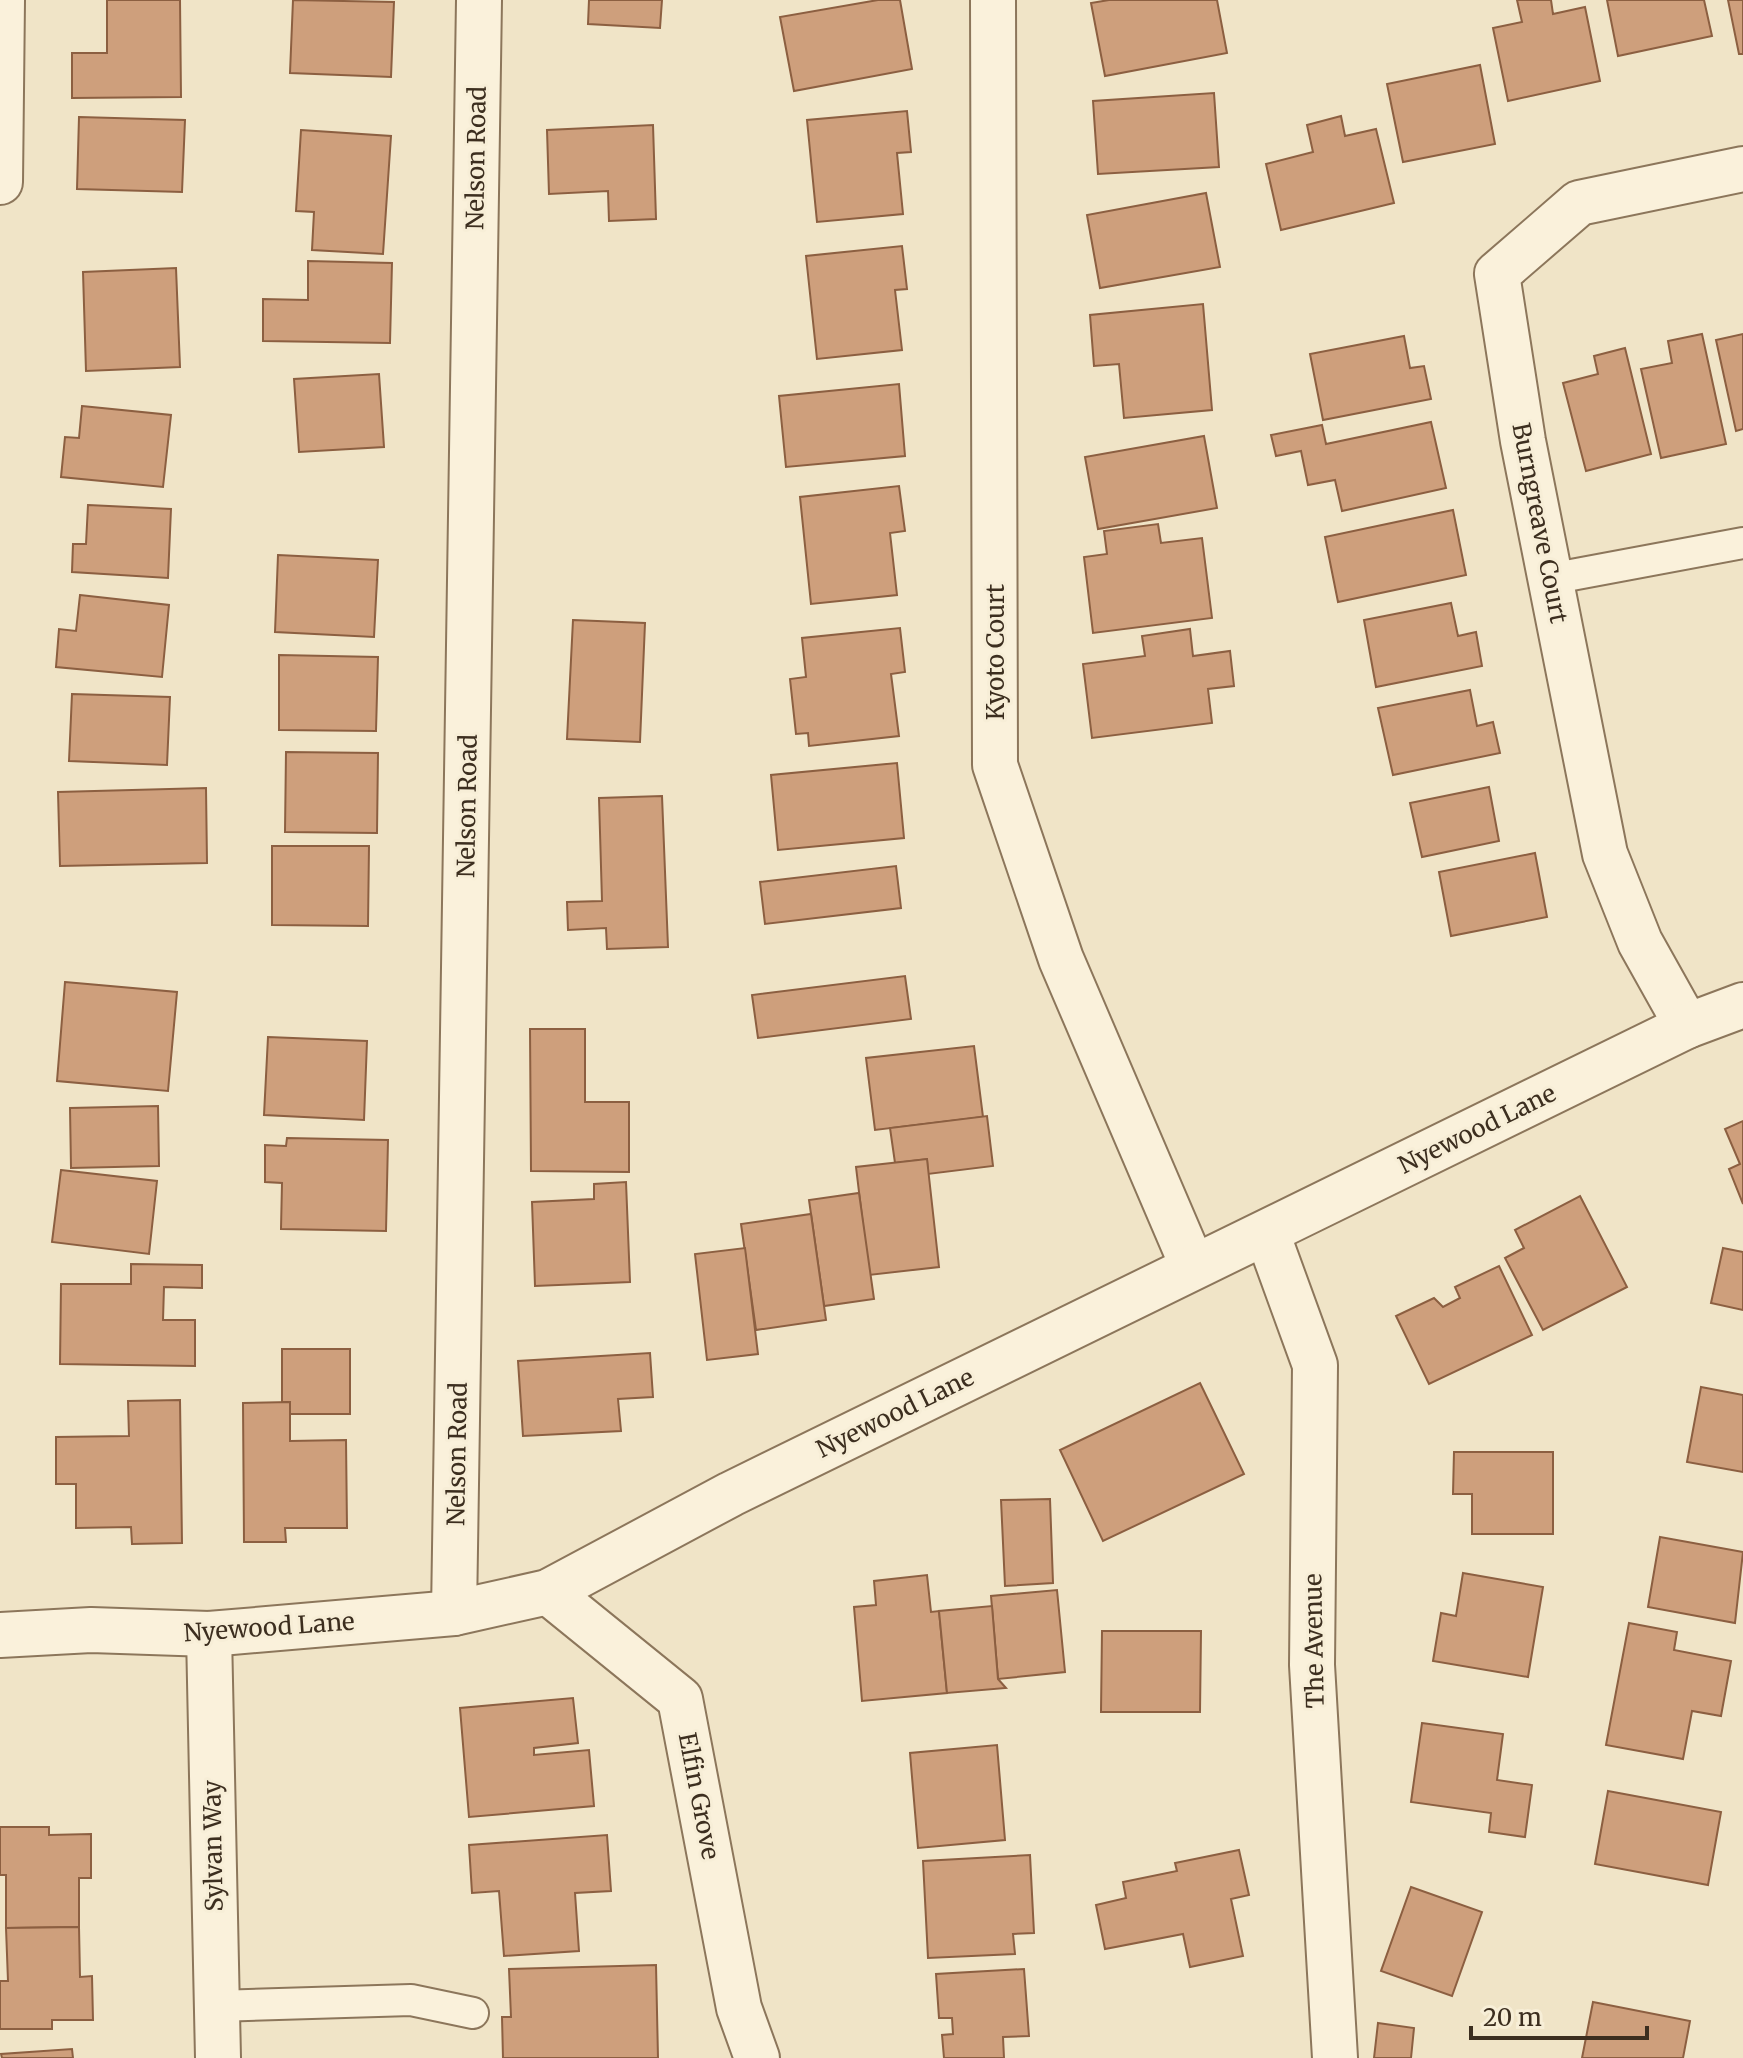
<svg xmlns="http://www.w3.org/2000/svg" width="1743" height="2058" font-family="Merriweather,serif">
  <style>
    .building { fill: #ce9f7c; stroke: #8c5f41; stroke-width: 2 }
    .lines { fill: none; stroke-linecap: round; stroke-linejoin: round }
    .lane-casing { stroke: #8c765b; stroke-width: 34 }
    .street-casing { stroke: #8c765b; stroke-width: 48 }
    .lane { stroke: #faf1db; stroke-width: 30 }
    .street { stroke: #faf1db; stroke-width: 44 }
    .labels { text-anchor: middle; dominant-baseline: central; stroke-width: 6; stroke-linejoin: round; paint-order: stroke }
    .street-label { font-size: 24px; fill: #3c2e1f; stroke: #f7eed7 }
  </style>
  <rect width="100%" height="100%" fill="#f0e4c7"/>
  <g class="building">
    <polygon points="107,0 180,0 181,97 72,98 72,53 107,53"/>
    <polygon points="293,0 394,2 391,77 290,73"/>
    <polygon points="589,0 662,0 660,28 588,24"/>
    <polygon points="878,0 900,0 912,69 794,91 780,17"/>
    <polygon points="1109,0 1217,0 1227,53 1105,76 1091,3"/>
    <polygon points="1517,0 1551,0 1553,14 1585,7 1600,81 1508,101 1493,28 1522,22"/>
    <polygon points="1607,0 1704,0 1712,36 1618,56"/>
    <polygon points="1728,0 1743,0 1743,54 1739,54"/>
    <polygon points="1480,65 1495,144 1403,162 1387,84"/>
    <polygon points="1214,93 1219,167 1098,174 1093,101"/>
    <polygon points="907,111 911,152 897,153 903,214 817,222 807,120"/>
    <polygon points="1341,116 1345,136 1376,129 1394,203 1281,230 1266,164 1313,152 1307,125"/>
    <polygon points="79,117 185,120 182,192 77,189"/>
    <polygon points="653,125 656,219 609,221 608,191 549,194 547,130"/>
    <polygon points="301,130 391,136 383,254 312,250 314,212 296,211"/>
    <polygon points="1206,193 1220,267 1100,288 1087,215"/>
    <polygon points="902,246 907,289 895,290 902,350 817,359 806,256"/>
    <polygon points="308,261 392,263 390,343 263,341 263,299 308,300"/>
    <polygon points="176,268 180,367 86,371 83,272"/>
    <polygon points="1203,304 1212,410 1124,418 1119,364 1094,366 1090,315"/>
    <polygon points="1702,334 1726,444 1661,458 1641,369 1672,363 1668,341"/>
    <polygon points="1743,334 1743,429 1736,431 1716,340"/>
    <polygon points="1404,336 1410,368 1424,366 1431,399 1323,420 1310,354"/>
    <polygon points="1625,348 1651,454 1586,471 1563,383 1598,374 1594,356"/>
    <polygon points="379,374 384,447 299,452 294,379"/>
    <polygon points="899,384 905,456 786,467 779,396"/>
    <polygon points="82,406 171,415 163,487 61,477 65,437 79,438"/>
    <polygon points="1431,422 1446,488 1342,511 1335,480 1308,485 1301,451 1276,456 1271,435 1322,425 1326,444"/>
    <polygon points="1204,436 1217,508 1098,529 1085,457"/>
    <polygon points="899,486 905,531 890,533 897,595 811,604 800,497"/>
    <polygon points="88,505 171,509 168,578 72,572 73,544 86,544"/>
    <polygon points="1453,510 1466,575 1338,602 1325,537"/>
    <polygon points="1158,524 1161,543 1202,538 1212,618 1093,633 1084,557 1107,554 1104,531"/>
    <polygon points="278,555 378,560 374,637 275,632"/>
    <polygon points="80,595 169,605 162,677 56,667 59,629 76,631"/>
    <polygon points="1451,603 1458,636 1476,632 1482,666 1376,687 1364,620"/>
    <polygon points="573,620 645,623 640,742 567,739"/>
    <polygon points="900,628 905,672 891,674 899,736 809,746 808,733 796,734 790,679 806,677 802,638"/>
    <polygon points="1190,629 1193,656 1230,651 1234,686 1208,689 1212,723 1092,738 1083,664 1145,656 1142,636"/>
    <polygon points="279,655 378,657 376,731 279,730"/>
    <polygon points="1470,690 1477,726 1493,722 1500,753 1393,775 1378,708"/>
    <polygon points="72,694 170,697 167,765 69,761"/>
    <polygon points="286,752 378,753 377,833 285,832"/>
    <polygon points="897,763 904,838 778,850 771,775"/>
    <polygon points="1489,787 1499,841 1422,857 1410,803"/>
    <polygon points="206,788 207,863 60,866 58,792"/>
    <polygon points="662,796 668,947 607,949 606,928 568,930 567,902 602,901 599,798"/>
    <polygon points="272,846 369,846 368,926 272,925"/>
    <polygon points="1535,853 1547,917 1451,936 1439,872"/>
    <polygon points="896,866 901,908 765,924 760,882"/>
    <polygon points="905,976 911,1019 758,1038 752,995"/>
    <polygon points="65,982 177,992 168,1091 57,1081"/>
    <polygon points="530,1029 585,1029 585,1102 629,1102 629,1172 531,1171"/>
    <polygon points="268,1037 367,1041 364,1120 264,1115"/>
    <polygon points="974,1046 983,1117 875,1130 866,1058"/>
    <polygon points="158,1106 159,1166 71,1168 70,1108"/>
    <polygon points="987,1116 993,1166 928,1174 927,1159 895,1163 890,1128"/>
    <polygon points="1743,1121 1743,1204 1729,1169 1740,1164 1725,1129"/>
    <polygon points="287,1138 388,1140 386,1231 281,1229 282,1183 265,1182 265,1145 286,1146"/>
    <polygon points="927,1159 939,1267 869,1275 856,1167"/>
    <polygon points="61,1170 157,1181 149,1254 52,1242"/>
    <polygon points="626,1182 630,1282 535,1286 532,1202 594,1199 594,1184"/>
    <polygon points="859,1193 874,1299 824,1306 809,1200"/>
    <polygon points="1580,1196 1627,1287 1543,1330 1505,1258 1524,1248 1515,1230"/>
    <polygon points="811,1214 826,1320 756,1330 741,1224"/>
    <polygon points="745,1248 758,1354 707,1360 695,1254"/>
    <polygon points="1723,1248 1743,1252 1743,1310 1711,1303"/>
    <polygon points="131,1264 202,1265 202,1288 164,1287 163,1320 195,1320 195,1366 60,1364 61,1284 131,1284"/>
    <polygon points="1499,1266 1532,1335 1429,1384 1396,1316 1434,1298 1443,1307 1460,1298 1455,1287"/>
    <polygon points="282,1349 350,1349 350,1414 289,1414 290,1402 282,1402"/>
    <polygon points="650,1353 653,1397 618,1399 621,1431 523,1436 518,1361"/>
    <polygon points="1200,1383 1244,1474 1103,1541 1060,1450"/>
    <polygon points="1701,1387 1743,1395 1743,1472 1687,1462"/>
    <polygon points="180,1400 182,1543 132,1544 131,1527 76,1528 76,1484 56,1484 56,1437 129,1436 128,1401"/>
    <polygon points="290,1402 290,1441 346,1440 347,1528 285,1528 286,1542 244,1542 243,1403"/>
    <polygon points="1454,1452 1553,1452 1553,1534 1472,1534 1472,1494 1453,1494"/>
    <polygon points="1050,1499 1053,1583 1005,1586 1001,1500"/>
    <polygon points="1660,1537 1743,1552 1735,1623 1648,1607"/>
    <polygon points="1463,1573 1543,1587 1528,1677 1433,1661 1441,1613 1456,1616"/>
    <polygon points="927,1575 931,1612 939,1611 947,1693 862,1701 854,1607 876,1605 874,1581"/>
    <polygon points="1057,1590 1065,1672 998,1679 991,1596"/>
    <polygon points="992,1606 998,1679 1006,1688 947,1693 939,1611"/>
    <polygon points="1629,1623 1677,1632 1674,1650 1731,1661 1721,1716 1692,1711 1683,1759 1606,1745"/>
    <polygon points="1102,1631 1201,1631 1200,1712 1101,1712"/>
    <polygon points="573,1698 578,1743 534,1748 534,1755 589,1750 594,1806 469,1817 460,1708"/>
    <polygon points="1422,1723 1503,1734 1497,1780 1532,1785 1525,1837 1489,1832 1491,1813 1411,1802"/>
    <polygon points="997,1745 1005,1840 918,1848 910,1753"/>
    <polygon points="1608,1791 1721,1812 1708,1885 1595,1864"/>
    <polygon points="0,1827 49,1827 49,1835 91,1834 91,1878 79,1878 79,1927 6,1928 6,1875 0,1875"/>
    <polygon points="607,1835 611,1891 575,1893 579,1951 504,1956 499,1891 472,1893 469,1845"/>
    <polygon points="1239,1850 1249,1895 1231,1899 1243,1956 1190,1967 1183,1934 1105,1949 1096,1905 1126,1898 1123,1882 1177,1871 1175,1863"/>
    <polygon points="1030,1855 1034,1933 1013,1934 1015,1954 928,1958 923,1861"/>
    <polygon points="1411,1887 1482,1912 1452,1996 1381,1971"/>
    <polygon points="79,1927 80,1977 92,1976 93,2020 52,2020 52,2029 0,2029 0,1981 8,1981 6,1928"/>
    <polygon points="656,1965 658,2058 503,2058 502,2017 511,2017 509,1969"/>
    <polygon points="1024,1969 1029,2036 1003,2037 1004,2058 944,2058 942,2035 953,2034 952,2018 939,2018 936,1974"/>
    <polygon points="1593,2002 1690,2021 1683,2058 1582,2058"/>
    <polygon points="1378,2023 1414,2028 1411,2058 1374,2058"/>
    <polygon points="72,2049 73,2058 2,2058 1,2054"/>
  </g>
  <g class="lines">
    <g class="lane-casing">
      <g id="lane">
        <polyline points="1550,579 1743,543"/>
        <polyline points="217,2006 411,2000 473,2013"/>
      </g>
    </g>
    <g class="street-casing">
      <g id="street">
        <polyline points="993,0 995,765 1061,959 1193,1267"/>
        <polyline points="0,182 2,0"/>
        <polyline points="1687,1026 1640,942 1605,854 1523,441 1497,274 1579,203 1743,169"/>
        <polyline points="1267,1233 1315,1365 1312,1665 1335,2058"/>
        <polyline points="548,1592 680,1699 739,2008 757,2058"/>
        <polyline points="454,1613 479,0"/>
        <polyline points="209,1634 218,2058"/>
        <polyline points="0,1635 91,1630 209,1634 454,1613 548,1592 731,1494 1687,1026 1743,1005"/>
      </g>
    </g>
    <use href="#lane" class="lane"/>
    <use href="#street" class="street"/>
  </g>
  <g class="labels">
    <g class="street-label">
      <text transform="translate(476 158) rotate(-89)">Nelson Road</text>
      <text transform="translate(1540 523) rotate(79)">Burngreave Court</text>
      <text transform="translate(995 652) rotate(-90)">Kyoto Court</text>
      <text transform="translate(467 806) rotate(-89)">Nelson Road</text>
      <text transform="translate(1477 1129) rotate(-26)">Nyewood Lane</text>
      <text transform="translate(895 1413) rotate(-26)">Nyewood Lane</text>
      <text transform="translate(457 1454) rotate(-89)">Nelson Road</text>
      <text transform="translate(269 1627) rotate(-4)">Nyewood Lane</text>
      <text transform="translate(1314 1641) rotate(-91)">The Avenue</text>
      <text transform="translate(699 1796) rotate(79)">Elfin Grove</text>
      <text transform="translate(213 1846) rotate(-91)">Sylvan Way</text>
    </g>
  </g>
  <path d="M1471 2026v12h176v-12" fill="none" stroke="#3c2e1f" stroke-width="4"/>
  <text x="1483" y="2026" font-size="24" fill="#3c2e1f" stroke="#f7eed7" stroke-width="6" paint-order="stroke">20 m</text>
</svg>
